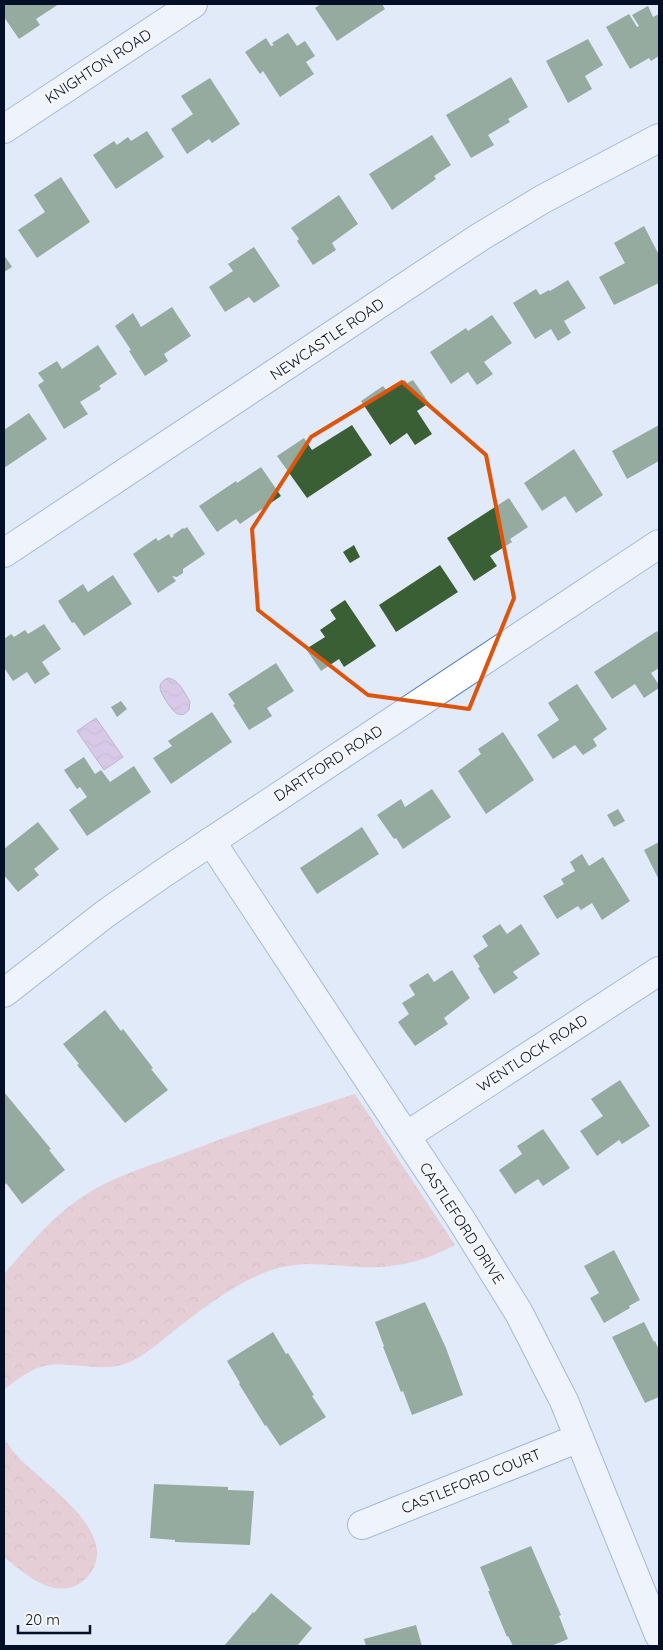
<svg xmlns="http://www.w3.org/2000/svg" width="663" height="1650" font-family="Quicksand,sans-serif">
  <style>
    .forest { fill: url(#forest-crowns) }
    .water { fill: url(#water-waves); stroke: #8e769f }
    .building { fill: #3b5f34 }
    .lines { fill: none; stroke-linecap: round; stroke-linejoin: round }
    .minor-casing { stroke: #587ebe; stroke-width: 30 }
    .minor { stroke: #fff; stroke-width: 28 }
    .marked { fill: none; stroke: #dd550d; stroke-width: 4; stroke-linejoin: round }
    .labels { text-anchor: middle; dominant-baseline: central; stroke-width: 5; stroke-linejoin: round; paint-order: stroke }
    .street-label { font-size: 15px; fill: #030f27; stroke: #f6f6f6 }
  </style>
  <defs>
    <pattern id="forest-crowns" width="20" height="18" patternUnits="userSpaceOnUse" patternTransform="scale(1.25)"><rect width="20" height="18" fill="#e8adac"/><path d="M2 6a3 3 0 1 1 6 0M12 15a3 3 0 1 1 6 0" fill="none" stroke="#c59494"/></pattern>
    <pattern id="water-waves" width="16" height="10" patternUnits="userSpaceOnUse" patternTransform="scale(1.25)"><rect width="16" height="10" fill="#caa2d2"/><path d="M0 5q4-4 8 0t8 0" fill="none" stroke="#ac8ab4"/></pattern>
  </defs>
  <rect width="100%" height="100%" fill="#e1eaf8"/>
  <g class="forest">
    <path d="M355 1094 455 1245C426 1261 394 1269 361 1267 333 1266 306 1260 278 1268 240 1279 206 1306 175 1330 161 1341 148 1353 132 1361 105 1374 78 1362 50 1365 34 1366 16 1380 4 1390V1274C27 1248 50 1219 79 1199 107 1179 143 1168 176 1156 235 1133 295 1113 355 1094Z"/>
    <path d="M4 1438C9 1446 14 1453 20 1459 43 1483 112 1527 94 1567 90 1575 84 1582 75 1586 49 1597 23 1572 4 1557Z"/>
  </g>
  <g class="water">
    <path d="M168 678C179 679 185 694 190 702L189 710C186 713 183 716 178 714 173 713 159 692 160 687 160 682 164 680 168 678Z"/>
    <polygon points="96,718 123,757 104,770 77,731"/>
  </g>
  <g class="building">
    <polygon points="4,4 59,4 36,19 40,25 19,39 4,17"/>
    <polygon points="321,4 382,4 385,9 337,41 315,8"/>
    <polygon points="648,6 653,17 659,14 659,56 651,61 649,58 630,69 606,27 629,14 637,27 639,26 632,15"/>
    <polygon points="288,33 297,46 305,41 315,56 306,62 314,74 280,97 263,71 260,74 245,52 266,38 271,46 274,45 272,43"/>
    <polygon points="588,39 603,65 585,76 592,89 568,103 546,61"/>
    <polygon points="511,77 528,107 508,119 510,122 488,135 494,145 471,158 446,115"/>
    <polygon points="210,78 240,124 212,143 209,139 187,154 171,129 193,114 181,96"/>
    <polygon points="147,131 164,157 116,189 93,155 114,141 117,145 128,137 131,141"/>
    <polygon points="432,135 451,165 434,176 436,179 392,210 369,174"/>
    <polygon points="61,177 90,222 37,258 18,230 45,212 34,195"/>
    <polygon points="339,195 358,224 332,243 336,250 313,265 297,241 299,239 291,228"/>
    <polygon points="644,226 659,255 659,283 614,305 599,277 625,263 614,243"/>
    <polygon points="254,247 280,286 254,303 249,297 225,312 209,287 233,271 228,264"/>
    <polygon points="4,255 12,267 4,272"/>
    <polygon points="568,280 586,308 564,321 571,333 558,341 551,329 535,339 513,303 536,289 540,295 549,290 550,291"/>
    <polygon points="172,307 191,336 164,354 168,361 145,376 129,351 131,350 115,326 133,313 141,327"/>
    <polygon points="492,315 512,343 484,362 493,374 477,385 468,372 451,384 430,352 466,328 468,331"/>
    <polygon points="98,345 117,374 99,386 101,389 80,402 88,414 64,429 38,385 44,381 38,373 57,361 62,369"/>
    <polygon points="405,380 407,383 413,380 429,403 417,411 432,434 415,445 407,433 390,445 361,401 383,386 387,391"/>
    <polygon points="29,413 47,439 4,468 4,430"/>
    <polygon points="352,425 372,455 307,498 277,456 304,438 312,450"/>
    <polygon points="659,425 659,461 627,479 612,451"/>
    <polygon points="574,449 603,495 576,513 565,496 542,511 524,483"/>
    <polygon points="261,467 281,496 240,524 236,519 217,532 199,506 236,481 237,483"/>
    <polygon points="509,498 528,527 510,539 512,542 490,556 497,566 474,581 447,538"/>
    <polygon points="187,527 205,554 183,569 183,573 177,577 172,576 176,581 158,593 133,554 156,538 158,541 169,534 171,538 174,536 173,535 183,528 184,529"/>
    <polygon points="354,545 360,557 350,563 343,552"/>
    <polygon points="440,565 458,592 396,632 379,605"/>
    <polygon points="113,575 132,604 84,636 74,622 72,623 58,601 83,584 88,592"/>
    <polygon points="345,600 376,646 344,667 339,659 321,671 306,649 325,637 320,630 336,619 330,610"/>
    <polygon points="44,624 61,649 42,662 50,674 35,684 27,672 13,681 5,669 4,670 4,639 11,634 14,637 25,630 28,634"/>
    <polygon points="657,631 659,635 659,668 651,673 659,685 659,688 644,698 635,684 612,699 594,672"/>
    <polygon points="276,663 294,691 267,708 272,716 249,730 233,705 235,704 228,694"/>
    <polygon points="577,684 607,729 593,739 597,746 583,755 575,745 553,759 537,735 559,720 548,703"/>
    <polygon points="121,701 127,709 117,717 111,707"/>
    <polygon points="212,712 232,742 171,784 153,758 172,746 168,741"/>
    <polygon points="503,732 534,780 486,814 458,771 481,754 478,749"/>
    <polygon points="84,757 95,774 101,770 110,782 134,766 151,792 87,836 69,810 87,797 80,787 77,789 64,770"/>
    <polygon points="432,789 451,817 403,849 396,838 394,839 377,815 401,799 405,807"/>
    <polygon points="618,809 625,821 614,827 607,815"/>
    <polygon points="38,822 59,849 34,869 39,875 18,892 4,875 4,849"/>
    <polygon points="362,827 379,854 317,894 300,868"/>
    <polygon points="659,842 659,880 644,850"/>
    <polygon points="582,854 589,866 603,857 630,901 602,920 592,903 581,910 578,906 557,919 543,896 564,884 561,879 575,871 570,862"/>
    <polygon points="500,924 507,934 521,924 540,954 513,972 518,978 494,994 478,968 480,967 473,956 488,946 482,936"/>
    <polygon points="452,970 470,998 444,1018 448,1024 415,1046 398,1022 409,1014 402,1003 415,995 409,985 428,973 434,982"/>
    <polygon points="105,1010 121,1031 123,1029 153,1068 151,1069 168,1090 125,1123 77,1065 79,1064 63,1044"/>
    <polygon points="620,1080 650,1126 622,1144 619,1140 597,1156 580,1131 603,1116 591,1099"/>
    <polygon points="4,1092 51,1149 49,1150 65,1170 22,1204 6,1183 5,1185 4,1183"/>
    <polygon points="543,1129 570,1168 543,1186 538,1179 515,1194 499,1170 522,1154 517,1146"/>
    <polygon points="614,1250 640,1300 629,1306 630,1308 604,1323 590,1298 599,1293 584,1266"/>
    <polygon points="425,1302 446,1348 463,1395 412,1415 403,1391 401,1392 383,1347 384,1346 375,1322"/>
    <polygon points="644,1322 654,1342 655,1341 659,1350 659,1397 645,1403 612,1337"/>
    <polygon points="273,1332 286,1354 288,1353 314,1395 312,1396 326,1417 280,1446 266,1425 265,1426 239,1384 240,1383 227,1361"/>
    <polygon points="154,1484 228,1487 228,1490 254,1491 250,1545 175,1542 175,1540 150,1538"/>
    <polygon points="531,1546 561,1615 559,1616 568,1639 551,1646 513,1646 508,1636 507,1637 488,1591 490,1591 480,1567"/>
    <polygon points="271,1593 312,1628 297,1646 224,1646 253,1612 254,1613"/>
    <polygon points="416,1625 422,1646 366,1646 364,1639"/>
  </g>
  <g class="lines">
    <g class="minor-casing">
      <g id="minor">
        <polyline points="4,129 193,4"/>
        <polyline points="4,553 480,237 543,199 659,138"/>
        <polyline points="211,841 460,1218 519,1313 564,1401 659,1635"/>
        <polyline points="4,993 105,914 165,872 659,544"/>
        <polyline points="406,1136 659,971"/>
        <polyline points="362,1525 579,1438"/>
      </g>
    </g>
    <use href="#minor" class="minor"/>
  </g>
  <path d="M0 0H663V1650H0ZM402 382 486 455 514 598 469 709 368 695 258 610 252 529 311 437Z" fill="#e1eaf8" fill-opacity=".55" fill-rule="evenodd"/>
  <path class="marked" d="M402 382 486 455 514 598 469 709 368 695 258 610 252 529 311 437Z"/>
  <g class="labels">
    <g class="street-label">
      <text transform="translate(98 66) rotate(-33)">KNIGHTON ROAD</text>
      <text transform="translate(327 339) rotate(-34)">NEWCASTLE ROAD</text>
      <text transform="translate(328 763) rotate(-33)">DARTFORD ROAD</text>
      <text transform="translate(532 1053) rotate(-33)">WENTLOCK ROAD</text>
      <text transform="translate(462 1223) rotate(57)">CASTLEFORD DRIVE</text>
      <text transform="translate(471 1481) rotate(-22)">CASTLEFORD COURT</text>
    </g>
  </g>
  <rect width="663" height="1650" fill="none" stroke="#030f27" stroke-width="10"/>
  <path d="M18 1625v8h72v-8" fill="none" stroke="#030f27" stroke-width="2.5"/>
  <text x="25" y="1625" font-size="15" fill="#030f27" stroke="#f6f6f6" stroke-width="4" paint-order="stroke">20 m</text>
</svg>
